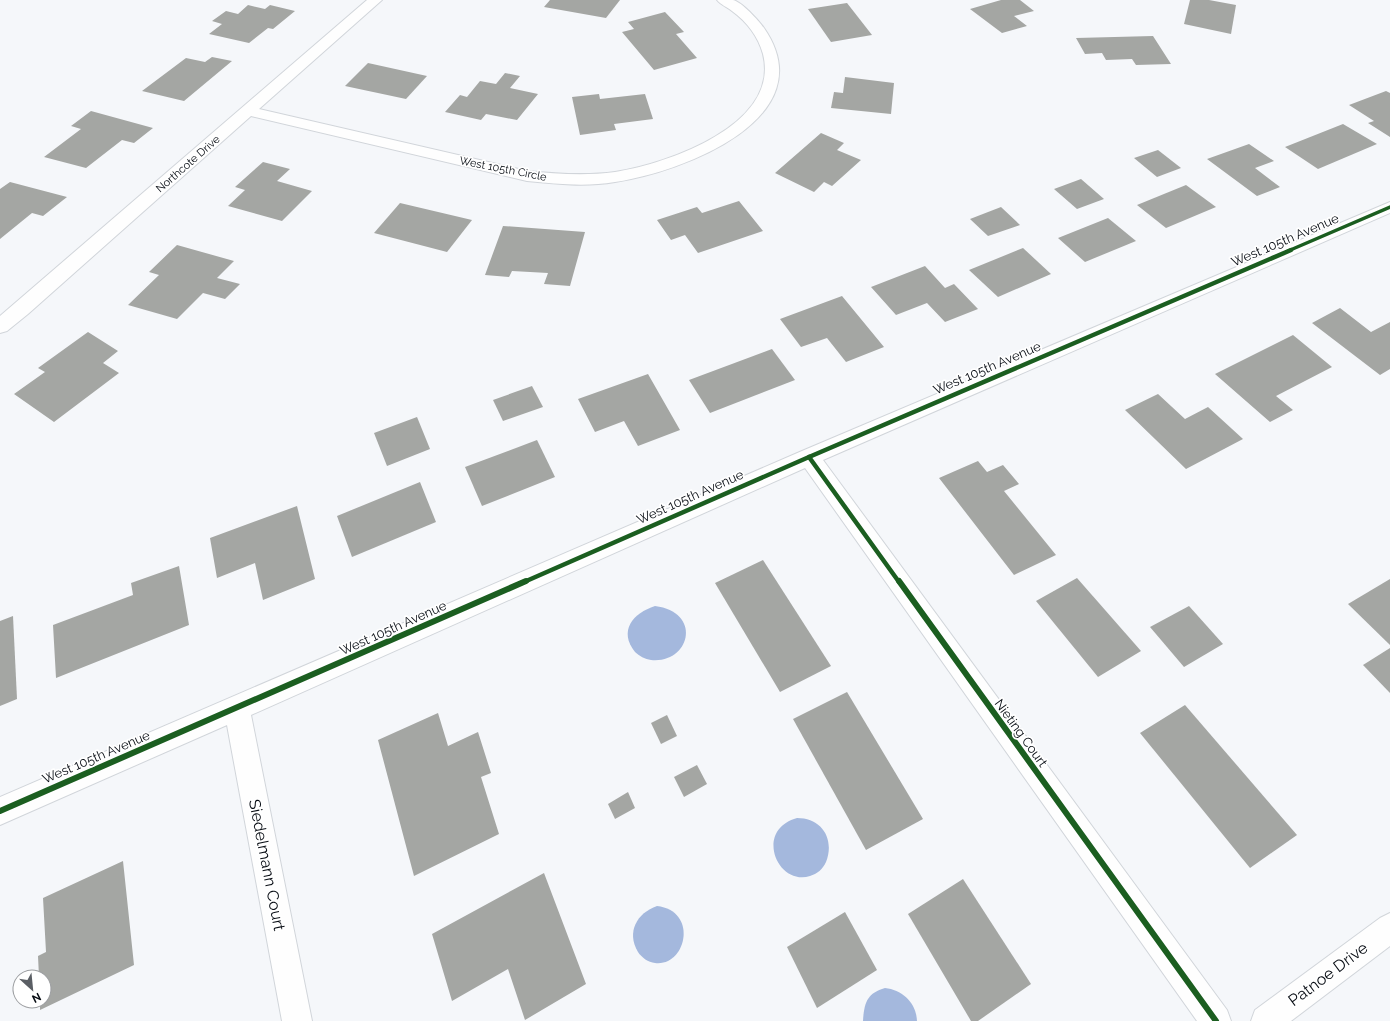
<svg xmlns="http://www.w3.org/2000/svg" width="1390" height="1021" font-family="Raleway,sans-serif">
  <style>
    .water { fill: #a4b8dd }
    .building { fill: #a4a6a3 }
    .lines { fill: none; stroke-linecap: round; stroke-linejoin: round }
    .minor-casing { stroke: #d1d5da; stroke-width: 2 }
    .minor { fill: #fefefe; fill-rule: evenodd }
    .cycleway-far2-casing { stroke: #fff; stroke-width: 5 }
    .cycleway-far1-casing { stroke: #fff; stroke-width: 7 }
    .cycleway-casing { stroke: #fff; stroke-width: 8 }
    .cycleway-far2 { stroke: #1b5e20; stroke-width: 3.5 }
    .cycleway-far1 { stroke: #1b5e20; stroke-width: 4.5 }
    .cycleway { stroke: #1b5e20; stroke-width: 6 }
    .labels { text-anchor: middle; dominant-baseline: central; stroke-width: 3.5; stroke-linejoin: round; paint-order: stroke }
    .far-street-label { font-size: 11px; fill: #070c13; stroke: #fff }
    .street-label { font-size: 13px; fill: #070c13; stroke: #fff }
    .near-street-label { font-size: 16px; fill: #070c13; stroke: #fff }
  </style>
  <rect width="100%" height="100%" fill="#f5f7fa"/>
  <g class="water">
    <path d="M655 606C703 612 690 664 651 660 645 659 639 656 635 652 618 631 633 613 655 606Z"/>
    <path d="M797 818C822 818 835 839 826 862 823 869 817 874 810 876 777 886 754 830 797 818Z"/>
    <path d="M657 906C699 911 686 967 655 963 648 962 642 958 638 952 626 932 637 913 657 906Z"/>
    <path d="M885 988C902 990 916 1002 917 1021H863C864 1003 867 993 885 988Z"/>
  </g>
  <g class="building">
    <polygon points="550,0 620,0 606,18 544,7"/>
    <polygon points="1001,0 1020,0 1034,11 1014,16 1027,26 1002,33 970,9"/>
    <polygon points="1190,0 1209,0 1236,5 1231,34 1184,24"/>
    <polygon points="847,3 872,35 831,42 808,9"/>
    <polygon points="248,5 265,9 270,5 295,11 273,29 268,28 249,43 209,34 222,24 212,21 226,11 238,14"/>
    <polygon points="665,12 684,32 676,34 697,58 654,70 622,32 634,29 628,22"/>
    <polygon points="1153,36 1171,64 1136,65 1132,59 1106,60 1102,53 1085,54 1076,38"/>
    <polygon points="212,57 232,61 184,101 142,91 186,58 205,62"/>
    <polygon points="368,63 427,76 406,99 345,86"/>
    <polygon points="505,73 520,76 510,88 538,94 517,120 486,114 481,120 445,112 460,95 467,97 480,81 496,84"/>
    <polygon points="845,77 894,83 891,114 831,108 834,92 843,93"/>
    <polygon points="1386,91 1390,93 1390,137 1368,123 1374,121 1349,105"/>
    <polygon points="599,94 600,99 645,94 653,119 614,124 616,130 580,135 572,97"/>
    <polygon points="91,111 153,128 134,143 122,140 86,168 44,157 81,129 71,126"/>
    <polygon points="1343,124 1377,144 1318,169 1285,147"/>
    <polygon points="821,133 844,143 837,150 861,160 832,186 824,182 814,192 775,173"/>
    <polygon points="1249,144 1274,161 1255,168 1280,187 1257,196 1207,159"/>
    <polygon points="1158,150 1181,168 1157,177 1134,158"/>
    <polygon points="263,162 290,169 277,181 312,191 282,221 228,206 245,190 235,187"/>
    <polygon points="1081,179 1104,199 1077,209 1054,189"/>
    <polygon points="10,182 67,197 43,216 32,213 0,239 0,189"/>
    <polygon points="1186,185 1216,207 1166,228 1137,205"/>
    <polygon points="739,201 763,231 698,253 685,235 671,240 657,220 697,207 702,213"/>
    <polygon points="400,203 472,220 447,252 374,233"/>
    <polygon points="1001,207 1020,225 988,236 970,219"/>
    <polygon points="1108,218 1136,241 1085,262 1058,238"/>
    <polygon points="503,226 585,232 570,286 544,284 548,273 512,271 509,277 485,275"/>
    <polygon points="177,245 234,261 217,278 240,284 225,299 203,293 177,319 128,305 159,275 149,272"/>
    <polygon points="1023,248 1051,274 998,297 969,270"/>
    <polygon points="925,266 945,288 954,284 978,309 945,322 927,303 896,315 871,287"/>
    <polygon points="842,296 884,347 846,362 827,338 801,347 780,319"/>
    <polygon points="1340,308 1371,332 1390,322 1390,369 1380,375 1312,323"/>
    <polygon points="88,332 118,351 103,363 119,373 54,422 14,394 45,372 38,368"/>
    <polygon points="1293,335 1332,367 1276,396 1293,410 1270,422 1215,374"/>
    <polygon points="772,349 795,380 710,413 689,380"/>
    <polygon points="648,374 680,430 638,446 624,421 595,432 578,399"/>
    <polygon points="532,386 543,407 503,421 493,400"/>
    <polygon points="1158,394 1185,419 1208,407 1243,439 1186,469 1125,410"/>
    <polygon points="417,417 430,449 387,466 374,433"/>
    <polygon points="537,440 555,477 482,506 465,467"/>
    <polygon points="978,461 987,472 1003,465 1019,484 1004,491 1056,555 1014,575 939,478"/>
    <polygon points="420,482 436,522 352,557 337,516"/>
    <polygon points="297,506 315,579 263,600 255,563 217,578 210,538"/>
    <polygon points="763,560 831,666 780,692 715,583"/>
    <polygon points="179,566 189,625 56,678 53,625 133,595 131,583"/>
    <polygon points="1077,578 1141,651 1098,677 1036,601"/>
    <polygon points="1390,579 1390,645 1348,604"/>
    <polygon points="1189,606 1223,644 1184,667 1150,627"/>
    <polygon points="13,616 17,699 0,706 0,621"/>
    <polygon points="1390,648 1390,693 1363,665"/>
    <polygon points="847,692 923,819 866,850 793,719"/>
    <polygon points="1185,705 1297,835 1250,868 1140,733"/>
    <polygon points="438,713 448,746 478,732 491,773 481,777 499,834 414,876 378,740"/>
    <polygon points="667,715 677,736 661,744 651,723"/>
    <polygon points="697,765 707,784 684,797 674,777"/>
    <polygon points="628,792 635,808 615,819 608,804"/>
    <polygon points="123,861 134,965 40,1010 40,1001 44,1001 44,977 39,977 38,956 46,952 43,898"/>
    <polygon points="544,873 586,984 525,1020 508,969 452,1001 432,934"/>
    <polygon points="963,879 1031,984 978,1021 971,1021 908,914"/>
    <polygon points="845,912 877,970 817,1008 787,947"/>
  </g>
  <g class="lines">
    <g class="minor-casing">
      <g id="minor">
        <path d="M367 0H382L259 109 527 171C556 174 586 176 615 172 667 164 781 125 763 54 758 36 747 22 732 11 727 7 721 5 717 0 722 0 728 0 733 0 742 2 758 20 764 28 826 118 682 172 615 182 586 187 556 184 527 181L251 116 28 314 7 331 0 333V316Z"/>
        <polygon points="1390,202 1390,213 823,460 1227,1010 1231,1021 1197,1021 805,468 251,715 312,1021 282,1021 227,725 0,825 0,797 802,451"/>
        <polygon points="1390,913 1390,946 1291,1021 1251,1021 1255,1010 1380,918"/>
      </g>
    </g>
    <use href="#minor" class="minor"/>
    <g class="cycleway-far2-casing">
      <polyline id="cycleway-far2" points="1288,251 1390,207"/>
    </g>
    <g class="cycleway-far1-casing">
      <g id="cycleway-far1">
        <polyline points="809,457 899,582"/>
        <polyline points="524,582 809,457 1291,250"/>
      </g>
    </g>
    <g class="cycleway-casing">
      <g id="cycleway">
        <polyline points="899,581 1216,1021"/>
        <polyline points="0,811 526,581"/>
      </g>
    </g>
    <use href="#cycleway-far2" class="cycleway-far2"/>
    <use href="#cycleway-far1" class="cycleway-far1"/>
    <use href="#cycleway" class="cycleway"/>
  </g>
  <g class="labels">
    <g class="far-street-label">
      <text transform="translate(188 164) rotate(-41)">Northcote Drive</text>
      <text transform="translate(503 169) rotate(11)">West 105th Circle</text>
    </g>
    <g class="street-label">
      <text transform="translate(1285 240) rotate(-23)">West 105th Avenue</text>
      <text transform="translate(987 368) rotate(-23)">West 105th Avenue</text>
      <text transform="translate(690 497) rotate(-24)">West 105th Avenue</text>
      <text transform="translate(393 628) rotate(-24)">West 105th Avenue</text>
      <text transform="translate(1021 733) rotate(54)">Nieting Court</text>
      <text transform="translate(96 757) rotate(-23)">West 105th Avenue</text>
    </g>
    <g class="near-street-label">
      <text transform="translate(267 865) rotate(79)">Siedelmann Court</text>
      <text transform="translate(1328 974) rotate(-37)">Patnoe Drive</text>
    </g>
  </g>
  <g transform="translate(32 989) rotate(153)"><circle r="19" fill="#ffffff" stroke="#9c9ea1"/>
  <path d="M0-3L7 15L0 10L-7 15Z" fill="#5a5e64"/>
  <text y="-6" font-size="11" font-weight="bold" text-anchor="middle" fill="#070c13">N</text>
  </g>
</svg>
